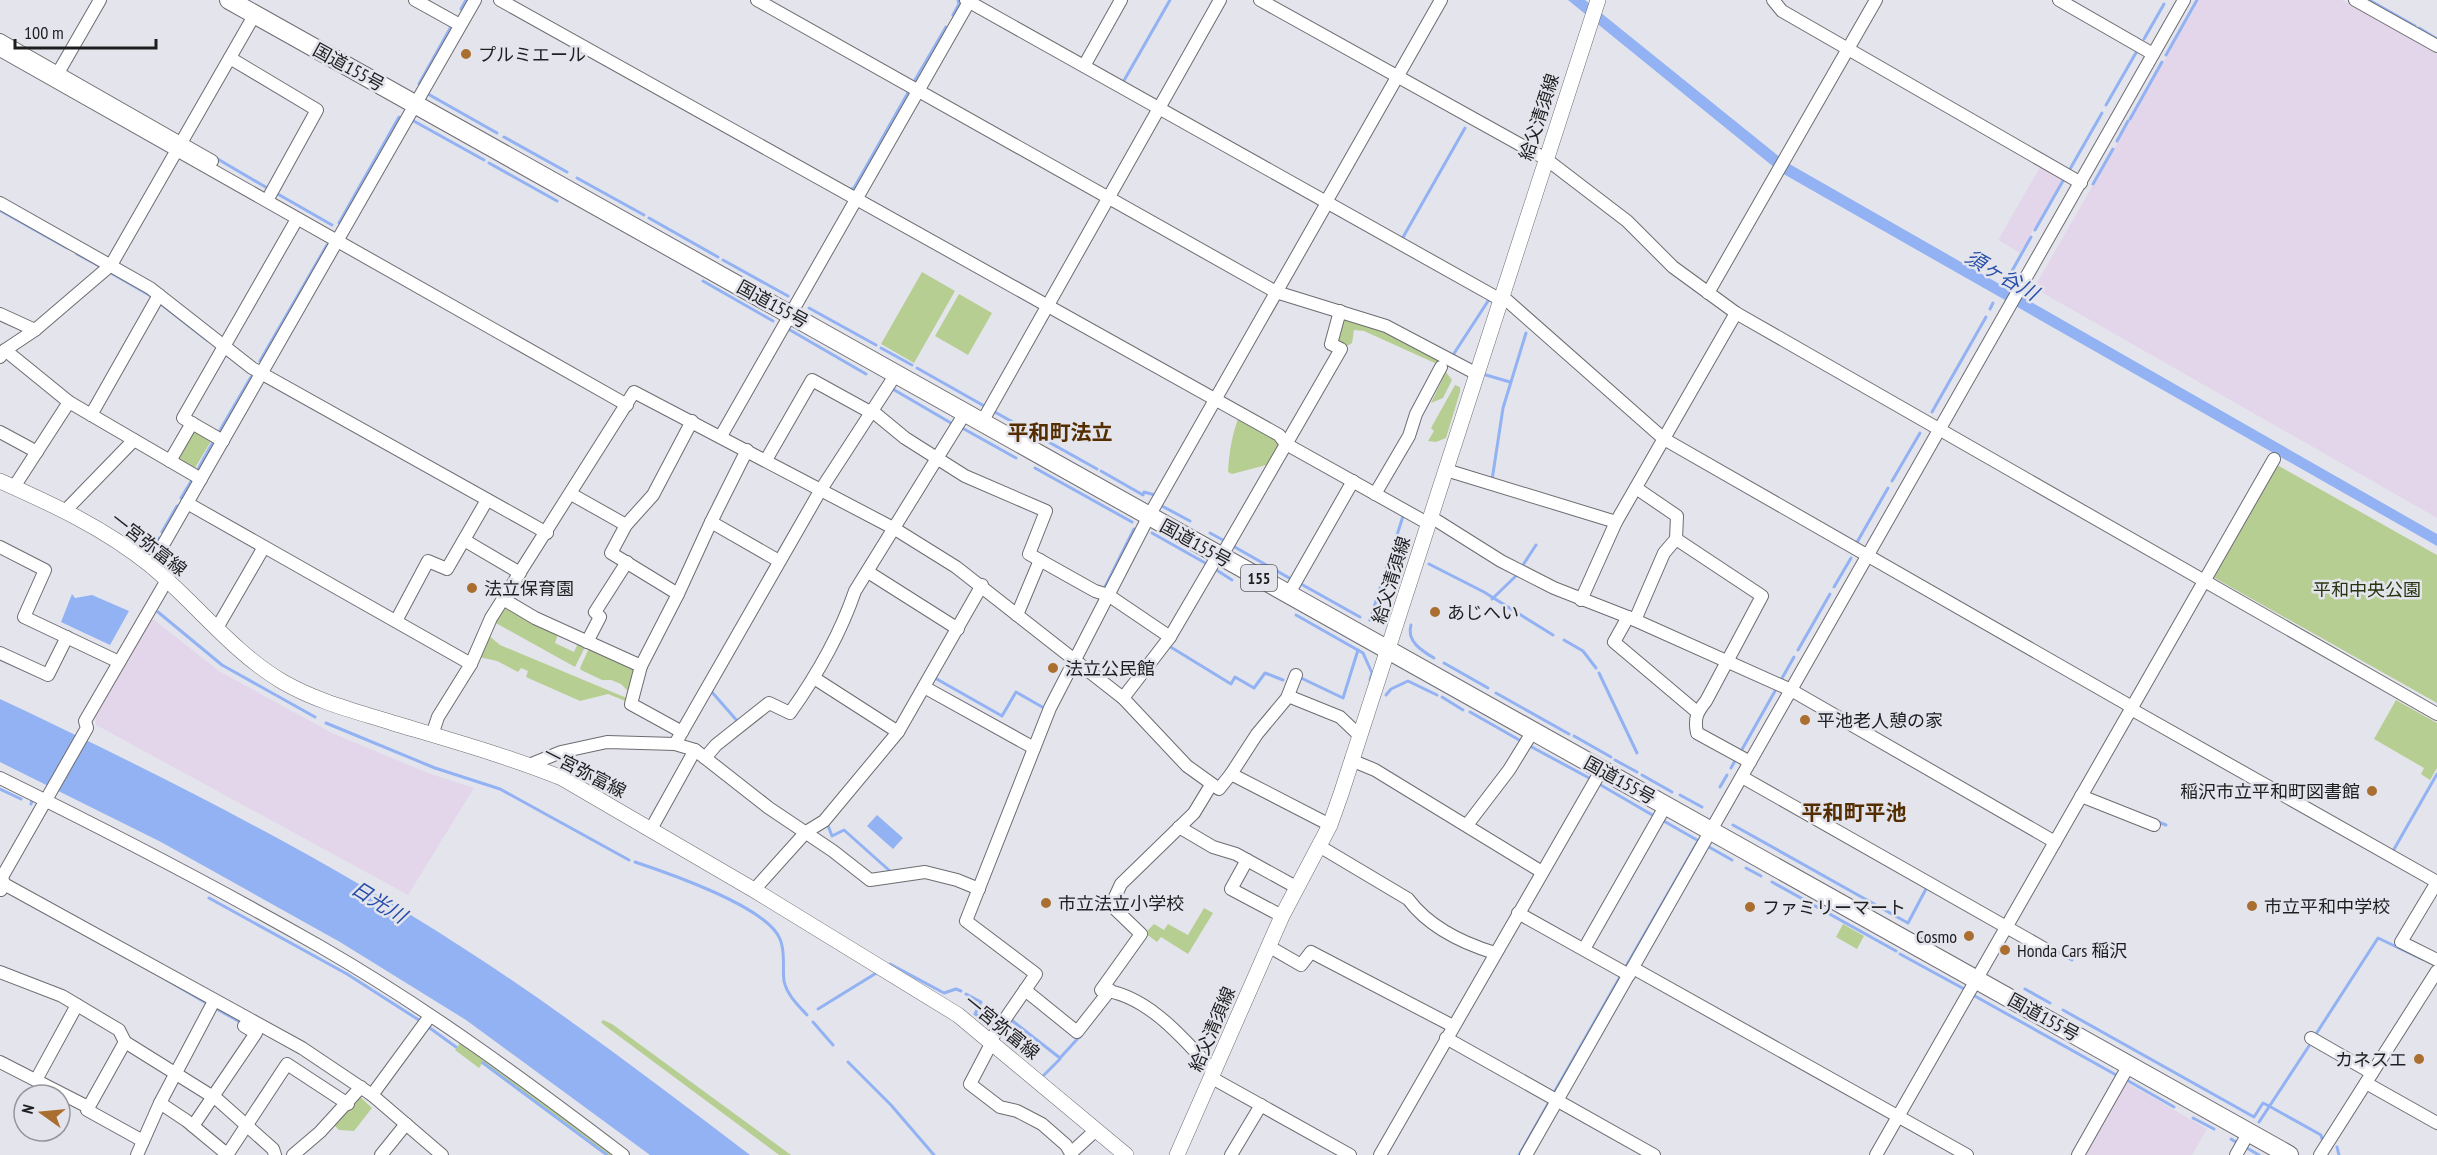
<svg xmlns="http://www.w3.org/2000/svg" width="2437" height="1155" font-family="'PT Sans Narrow','Noto Sans JP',sans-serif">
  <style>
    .industrial { fill: #e3d6ea }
    .green { fill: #b7ce92 }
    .water { fill: #92b2f3 }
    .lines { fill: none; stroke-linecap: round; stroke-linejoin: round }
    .stream { stroke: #92b2f3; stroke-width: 3 }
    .minor-casing { stroke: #6c6c72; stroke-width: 14 }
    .major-casing { stroke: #6c6c72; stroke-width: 16 }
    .highway-casing { stroke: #6c6c72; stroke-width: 20 }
    .minor { stroke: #fff; stroke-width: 12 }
    .major { stroke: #fff; stroke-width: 15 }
    .highway { stroke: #fff; stroke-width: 18 }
    .poi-dot { fill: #aa6e31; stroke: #e4e5ec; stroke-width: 2 }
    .labels { text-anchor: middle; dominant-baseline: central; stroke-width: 5; stroke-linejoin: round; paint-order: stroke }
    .shield { fill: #e4e5ec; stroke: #595a5e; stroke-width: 1.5 }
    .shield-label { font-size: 16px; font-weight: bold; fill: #1e1e21 }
    .poi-label { font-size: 18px; fill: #1e1e21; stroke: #e4e5ec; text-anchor: start }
    .street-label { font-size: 18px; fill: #1e1e21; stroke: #e4e5ec }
    .park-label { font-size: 18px; fill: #27340e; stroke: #e4e5ec }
    .water-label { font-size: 20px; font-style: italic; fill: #274eaa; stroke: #e4e5ec }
    .quarter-label { font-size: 21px; font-weight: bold; fill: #542d00; stroke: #e4e5ec }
  </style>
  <rect width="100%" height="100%" fill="#e4e5ec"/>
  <g class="industrial">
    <polygon points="2199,0 2342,0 2437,54 2437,518 2034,288"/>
    <polygon points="2042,164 2064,177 2020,253 1998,240"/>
    <polygon points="152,618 219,671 332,733 428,773 474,788 408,895 96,725 95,718"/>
    <polygon points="2124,1081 2207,1129 2192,1155 2081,1155"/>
  </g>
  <g class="green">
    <polygon points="922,272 955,291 914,363 881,344"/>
    <polygon points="959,294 992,313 968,355 935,336"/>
    <path d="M1341 316C1375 325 1407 343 1439 359L1437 364 1364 331 1354 330 1352 343 1344 348 1334 343Z"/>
    <polygon points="1446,372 1452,380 1443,398 1431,403"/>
    <polygon points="1455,385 1460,387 1460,392 1446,438 1436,442 1428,441 1434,431 1431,428"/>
    <path d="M1239 416 1280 439 1282 446 1274 463 1232 474 1228 472C1229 452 1232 435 1239 416Z"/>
    <polygon points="192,430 210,438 211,441 195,468 177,460"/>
    <polygon points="2279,466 2437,555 2437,703 2213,577 2274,467"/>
    <polygon points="506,607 559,631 555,643 574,652 579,641 586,645 575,667 494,622 500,610"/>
    <polygon points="488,635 500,645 629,699 628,702 608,694 580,701 526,677 528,671 521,668 518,672 497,661 479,657"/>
    <polygon points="590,646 638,668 631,694 621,684 611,680 602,680 581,670 580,668"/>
    <polygon points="2396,700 2437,723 2437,768 2430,780 2421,774 2424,768 2374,739"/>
    <polygon points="1204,908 1213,913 1188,954 1161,937 1157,942 1145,933 1154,924 1164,930 1168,924 1188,935"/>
    <polygon points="1843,924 1864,936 1857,949 1836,937"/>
    <polygon points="603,1020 612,1024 791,1155 779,1155 604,1025 601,1022"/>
    <polygon points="435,1023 618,1155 609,1155 483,1062 479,1068 455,1050 460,1043 432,1024"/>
    <polygon points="358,1095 372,1108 354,1131 339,1130 332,1123"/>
  </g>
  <g class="water">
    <polygon points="1568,0 1585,0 1786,162 2437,534 2437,546 1780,172"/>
    <polygon points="72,594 75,598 92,595 129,611 110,645 61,622"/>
    <path d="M0 699C155 772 316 853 460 946 560 1010 655 1083 750 1155H650L466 1020 340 942 161 842 0 762Z"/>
    <polygon points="877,815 903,838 893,849 867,826"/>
  </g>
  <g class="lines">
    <g class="stream">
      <polyline points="2369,0 2415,26"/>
      <polyline points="461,9 466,0"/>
      <polyline points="953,15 959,4 958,0"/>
      <polyline points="2419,28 2437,39"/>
      <polyline points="2144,39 2164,4"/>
      <polyline points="2166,55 2197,0"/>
      <polyline points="915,80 946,27"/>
      <polyline points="419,84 452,25"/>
      <polyline points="1122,84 1170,0"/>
      <polyline points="428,94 497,133"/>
      <polyline points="2106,105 2137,51"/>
      <polyline points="2130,119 2162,62"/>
      <polyline points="411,122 412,120 484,160"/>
      <polyline points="504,137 567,172"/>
      <polyline points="2117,141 2128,121"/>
      <polyline points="216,158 269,189"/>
      <polyline points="489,163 557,201"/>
      <polyline points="2070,169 2102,113"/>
      <polyline points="577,178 644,215"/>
      <polyline points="2093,184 2113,149"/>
      <polyline points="849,190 854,188 909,91"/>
      <polyline points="276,193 332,225"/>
      <polyline points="1,211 67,248"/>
      <polyline points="649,218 718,257"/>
      <polyline points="339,223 399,117"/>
      <polyline points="2035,230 2064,179"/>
      <polyline points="1402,239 1465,128"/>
      <polyline points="77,254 101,267"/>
      <polyline points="723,260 788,296"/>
      <polyline points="111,273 151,296"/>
      <polyline points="2008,278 2031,237"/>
      <polyline points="703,281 773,321"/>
      <polyline points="161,304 207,340"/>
      <polyline points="809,308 876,345"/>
      <polyline points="1990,309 1993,303"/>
      <polyline points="790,330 866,374"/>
      <polyline points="881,348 912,365"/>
      <polyline points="1453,355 1490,298"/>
      <polyline points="260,361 327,245"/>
      <polyline points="917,368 986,407"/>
      <polyline points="1486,375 1510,382"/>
      <polyline points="891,388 951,423"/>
      <polyline points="993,411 1097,469"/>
      <polyline points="1932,412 1986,317"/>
      <polyline points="964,429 1016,458"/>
      <polyline points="219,432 251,377"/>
      <polyline points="1035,468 1132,522"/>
      <polyline points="198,469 213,442"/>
      <polyline points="1101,471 1143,495 1144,492 1155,495"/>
      <polyline points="1492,480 1503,408 1526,333"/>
      <polyline points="1892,481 1920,433"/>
      <polyline points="181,498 192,480"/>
      <polyline points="1162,506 1190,521"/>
      <polyline points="162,532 177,506"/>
      <polyline points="1152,533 1207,564"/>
      <polyline points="1210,533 1223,540"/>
      <polyline points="1856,544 1888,488"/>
      <polyline points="1393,545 1406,553"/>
      <polyline points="1233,546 1291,579"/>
      <polyline points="150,553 159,538"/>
      <polyline points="1429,564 1484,592 1553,635"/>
      <polyline points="1523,565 1536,545"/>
      <polyline points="1218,571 1232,580"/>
      <polyline points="1301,584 1360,617"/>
      <polyline points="1834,587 1851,558"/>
      <polyline points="1104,589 1134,529"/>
      <polyline points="1492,599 1518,574"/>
      <polyline points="158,612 222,665 315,717"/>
      <polyline points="1296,615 1363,653 1372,673 1370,680"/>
      <polyline points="1370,620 1404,513"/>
      <polyline points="1370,620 1387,614"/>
      <path d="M1411 625C1406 641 1422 651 1434 658"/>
      <polyline points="1564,640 1583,651 1596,668"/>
      <polyline points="1169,646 1231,684 1235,677 1254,688 1265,673 1283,680"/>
      <polyline points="1798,650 1830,594"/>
      <polyline points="1444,663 1488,688"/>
      <polyline points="1599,673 1637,753"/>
      <polyline points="1299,677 1343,698 1358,650"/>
      <polyline points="935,678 1002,716 1016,692 1044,708"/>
      <polyline points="1781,680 1794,657"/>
      <polyline points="711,691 739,723"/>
      <polyline points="1496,693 1569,734"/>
      <polyline points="1386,695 1391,689 1408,681 1437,695"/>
      <polyline points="1442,697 1463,710"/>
      <polyline points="1470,712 1521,741"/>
      <polyline points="326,723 435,768 500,789 629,860"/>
      <polyline points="1574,736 1611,757"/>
      <polyline points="1528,745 1591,779"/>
      <polyline points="1740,753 1775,691"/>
      <polyline points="1615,760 1637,772"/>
      <polyline points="1731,768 1736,759"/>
      <polyline points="1642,775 1672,792"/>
      <polyline points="1599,784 1654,816"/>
      <polyline points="1720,787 1727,775"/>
      <polyline points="0,789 21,799"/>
      <polyline points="1680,795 1702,807"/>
      <polyline points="31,804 32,801"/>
      <polyline points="1662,820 1697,840"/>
      <polyline points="2156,821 2166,825"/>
      <polyline points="827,823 832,836 844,830 891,872"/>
      <polyline points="1733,825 1908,923 1927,887"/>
      <polyline points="1709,847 1732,860"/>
      <polyline points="2393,851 2437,774"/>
      <path d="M635 862C668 873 767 907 780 939 786 953 782 967 784 981 787 995 798 1005 807 1015"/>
      <polyline points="1746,868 1761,876"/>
      <polyline points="1772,882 1896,951"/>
      <polyline points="209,898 347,974 422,1022"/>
      <polyline points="2047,945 2072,960"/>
      <polyline points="1900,954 1966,990"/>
      <polyline points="890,964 944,993 956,989 961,991"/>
      <polyline points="1625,968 1697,843"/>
      <polyline points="167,980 208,1004"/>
      <polyline points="2025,989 2050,1003"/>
      <polyline points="966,994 981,1002 975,1014 995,1026"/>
      <polyline points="1973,995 2118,1076"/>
      <polyline points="213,1007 242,1023"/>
      <polyline points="818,1009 878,972"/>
      <polyline points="2063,1010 2254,1117 2263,1103 2269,1106"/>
      <polyline points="1010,1019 1060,1058 1081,1035"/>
      <polyline points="813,1022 833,1045"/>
      <polyline points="427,1026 456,1047"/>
      <polyline points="2316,1034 2378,938 2422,959"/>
      <polyline points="848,1062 891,1105 934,1155"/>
      <polyline points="483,1063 607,1155"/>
      <polyline points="1042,1077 1060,1059"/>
      <polyline points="2125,1079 2174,1107"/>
      <polyline points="1555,1091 1620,977"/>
      <polyline points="2269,1106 2321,1135 2322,1139"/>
      <polyline points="2193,1118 2214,1129"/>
      <polyline points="2259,1122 2309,1046"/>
      <polyline points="2231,1139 2239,1144"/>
      <polyline points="2245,1147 2259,1155"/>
      <polyline points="2337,1147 2339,1155"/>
      <polyline points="1519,1155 1548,1104"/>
    </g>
    <g class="minor-casing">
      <g id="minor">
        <polyline points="415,0 460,25"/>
        <polyline points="500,0 1279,435 1286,444 1429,524"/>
        <polyline points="757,0 1276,292 1386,326 1477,374"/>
        <polyline points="966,0 1501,300"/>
        <polyline points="1260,0 1546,159 1627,221 1673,267 1736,313 2437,714"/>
        <polyline points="1773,0 1782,11 2081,183"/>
        <polyline points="2059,0 2153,54"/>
        <polyline points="2355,0 2437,46"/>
        <polyline points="0,40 212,161"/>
        <polyline points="0,50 627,405"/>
        <polyline points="230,58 317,110 270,195"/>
        <polyline points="1084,66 1121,0"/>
        <polyline points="58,73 100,0"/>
        <polyline points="1326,202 1441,0"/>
        <polyline points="0,203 150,288 252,368 547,533"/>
        <polyline points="1708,293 1876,0"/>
        <polyline points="1502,296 1664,439 2132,707"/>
        <polyline points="0,314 35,330"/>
        <polyline points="5,350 69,402 201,479"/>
        <polyline points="0,357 5,350 35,330 111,265 255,14"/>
        <polyline points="871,410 905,438 965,476 1046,511 1029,554 1095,591 1108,595 1170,637"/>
        <polyline points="91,415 159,295"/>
        <polyline points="692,421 653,495 626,525 611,553 678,594 711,522 779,561"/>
        <polyline points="982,422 1220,0"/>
        <polyline points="0,432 37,452"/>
        <polyline points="721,436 970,0"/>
        <polyline points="223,441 183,418 297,219"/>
        <polyline points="766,460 812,380 870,412"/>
        <polyline points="170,461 192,423"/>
        <polyline points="1446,470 1616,522"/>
        <polyline points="14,487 69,402"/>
        <path d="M1636 488 1677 516 1676 539 1762 596 1706 701C1697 712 1694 718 1697 733L1750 762"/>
        <polyline points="571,494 626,525"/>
        <polyline points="1375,494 1409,436 1416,414 1441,367"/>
        <polyline points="187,503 471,664"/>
        <polyline points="66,510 134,440"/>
        <polyline points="1431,517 1501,561 1554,588 1628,617 1791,690 2055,842"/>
        <polyline points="711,522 747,450"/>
        <polyline points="464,540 520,573"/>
        <polyline points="0,547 45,570 24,617 119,662"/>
        <polyline points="1221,557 1341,349 1331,344 1340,311"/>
        <polyline points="151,566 475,0"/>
        <polyline points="868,572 958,629"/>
        <polyline points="678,594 641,666 631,704 682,732"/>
        <polyline points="1288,595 1353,481"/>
        <polyline points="503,599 535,618 641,666"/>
        <polyline points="1581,600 1616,522 1736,313"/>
        <polyline points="1017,615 1040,560"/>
        <polyline points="1628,617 1614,642 1697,712"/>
        <polyline points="1635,620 1664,553 1676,539"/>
        <polyline points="396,621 428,561 447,569 487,500"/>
        <polyline points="217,628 264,547"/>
        <polyline points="587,642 600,617 595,612 627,562"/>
        <polyline points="0,653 48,675 67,637"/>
        <polyline points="814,678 898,732"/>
        <polyline points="924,687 1034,748"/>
        <polyline points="1288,696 1340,717 1360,736"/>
        <polyline points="1123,698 1170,637 1218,555"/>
        <polyline points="2131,709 2437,882"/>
        <polyline points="432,735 438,717 471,664 491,618 634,392 895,529 956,567 1123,698 1187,766 1219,789 1231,774 1330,825"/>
        <polyline points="675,744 820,491 896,374"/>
        <path d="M705 758 716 745 769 703 790 713C817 675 840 635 855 591L965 413"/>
        <polyline points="1351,760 1375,770 1542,872"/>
        <polyline points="529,765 561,752 607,742 675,744 695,750 769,808 833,851 870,880 925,872 957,880 979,889"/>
        <polyline points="1231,774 1257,734 1287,698 1296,675"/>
        <polyline points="1742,777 2045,949"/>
        <path d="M0 778C108 831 216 887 321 947 427 1008 526 1081 623 1155"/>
        <path d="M1211 785 1194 813 1121 884 1115 897V909L1141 934 1101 990C1147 994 1185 1040 1214 1072"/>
        <polyline points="2081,796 2154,825"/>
        <polyline points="1467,825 1509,770 1533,731"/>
        <polyline points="1179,827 1213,847 1236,854 1296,887"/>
        <polyline points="651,829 695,750"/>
        <path d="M1319 846 1408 899C1429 927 1462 943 1495 953"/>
        <polyline points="1247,860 1231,889 1282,916"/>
        <polyline points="2437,882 2401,942 2437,960"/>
        <polyline points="4,884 302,1048 372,1095 442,1155"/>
        <polyline points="1,890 4,884 2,877 87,728 85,721 167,580"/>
        <polyline points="754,890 806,832 824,821 898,732 982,585"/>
        <polyline points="1518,913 1629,975"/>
        <polyline points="1268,946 1301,965 1311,952 1453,1026"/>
        <polyline points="1584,949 1666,805"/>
        <polyline points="1633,968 1967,1155"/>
        <polyline points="0,972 62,996 119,1030 125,1042 218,1100 273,1149 275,1155"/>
        <polyline points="1025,990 1077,1032 1110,990"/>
        <polyline points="1446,1038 1654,1155"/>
        <polyline points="2311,1038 2372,1073"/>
        <polyline points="990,1041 1036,974 966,921 1050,708 1149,516 1327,203"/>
        <polyline points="125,1042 87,1110 143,1141"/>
        <polyline points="992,1042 970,1084 1000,1107 1017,1111 1042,1124 1066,1145 1072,1155"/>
        <polyline points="0,1062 88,1107"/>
        <polyline points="1212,1078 1350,1155"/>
        <polyline points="36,1080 77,1005"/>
        <polyline points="2366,1083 2437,1123"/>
        <polyline points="372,1095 430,1016"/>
        <polyline points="160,1103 187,1121 228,1155"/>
        <polyline points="193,1126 256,1033 244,1026"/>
        <polyline points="1071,1153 1096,1130"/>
        <polyline points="137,1155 160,1103 214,1001"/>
        <polyline points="227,1155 287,1064 348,1104"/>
        <polyline points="293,1155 320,1132 361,1087"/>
        <polyline points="381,1155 406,1124"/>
        <polyline points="1231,1155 1261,1105"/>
        <polyline points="1380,1155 1602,769"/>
        <polyline points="1526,1155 2184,0"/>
        <polyline points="1876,1155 2274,459"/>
        <polyline points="2078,1155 2129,1065"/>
        <polyline points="2236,1155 2249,1132"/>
        <polyline points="2320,1155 2437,971"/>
      </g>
    </g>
    <g class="major-casing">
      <g id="major">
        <path d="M0 481C54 505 104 528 150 565 195 602 232 652 283 682 318 702 355 711 393 723 450 740 507 756 562 778L754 890 958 1015 1126 1155"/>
        <polyline points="1177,1155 1282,916 1330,825 1341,794 1598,0"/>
      </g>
    </g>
    <g class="highway-casing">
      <polyline id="highway" points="229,0 2289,1155"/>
    </g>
    <use href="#minor" class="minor"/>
    <use href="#major" class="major"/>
    <use href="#highway" class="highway"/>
  </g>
  <g class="poi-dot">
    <circle cx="466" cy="54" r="6"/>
    <circle cx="472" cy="588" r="6"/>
    <circle cx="1435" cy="612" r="6"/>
    <circle cx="1053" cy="668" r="6"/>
    <circle cx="1805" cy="720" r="6"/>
    <circle cx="2372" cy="791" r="6"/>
    <circle cx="1046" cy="903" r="6"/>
    <circle cx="2252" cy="906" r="6"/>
    <circle cx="1750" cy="907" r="6"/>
    <circle cx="1969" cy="936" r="6"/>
    <circle cx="2005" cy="950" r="6"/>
    <circle cx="2419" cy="1059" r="6"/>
  </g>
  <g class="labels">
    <rect class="shield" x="1241" y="565" width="36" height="26" rx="4.5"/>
    <g class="shield-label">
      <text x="1259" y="578">155</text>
    </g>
    <g class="poi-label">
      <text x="478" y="54">プルミエール</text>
      <text x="484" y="588">法立保育園</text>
      <text x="1447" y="612">あじへい</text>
      <text x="1065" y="668">法立公民館</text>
      <text x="1817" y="720">平池老人憩の家</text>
      <text x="2360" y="791" text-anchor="end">稲沢市立平和町図書館</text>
      <text x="1058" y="903">市立法立小学校</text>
      <text x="2264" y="906">市立平和中学校</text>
      <text x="1762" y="907">ファミリーマート</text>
      <text x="1957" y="936" text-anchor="end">Cosmo</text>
      <text x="2017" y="950">Honda Cars 稲沢</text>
      <text x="2407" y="1059" text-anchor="end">カネスエ</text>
    </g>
    <g class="street-label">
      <text transform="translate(349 67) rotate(29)">国道155号</text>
      <text transform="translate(1539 117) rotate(-72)">給父清須線</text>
      <text transform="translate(773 304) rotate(29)">国道155号</text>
      <text transform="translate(1196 543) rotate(29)">国道155号</text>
      <text transform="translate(149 544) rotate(38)">一宮弥富線</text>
      <text transform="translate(1391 580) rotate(-73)">給父清須線</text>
      <text transform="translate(585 772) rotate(27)">一宮弥富線</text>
      <text transform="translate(1620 780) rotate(29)">国道155号</text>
      <text transform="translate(2044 1017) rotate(29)">国道155号</text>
      <text transform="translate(1002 1027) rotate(39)">一宮弥富線</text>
      <text transform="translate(1212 1029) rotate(-67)">給父清須線</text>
    </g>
    <g class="park-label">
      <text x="2367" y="589">平和中央公園</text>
    </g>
    <g class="water-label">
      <text transform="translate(2002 275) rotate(30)">須ヶ谷川</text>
      <text transform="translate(379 902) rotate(32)">日光川</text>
    </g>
    <g class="quarter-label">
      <text x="1060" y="432">平和町法立</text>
      <text x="1854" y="812">平和町平池</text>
    </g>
  </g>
  <g transform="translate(42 1113) rotate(285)"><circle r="28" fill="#e4e5ec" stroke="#95959b" stroke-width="1.5"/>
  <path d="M0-4.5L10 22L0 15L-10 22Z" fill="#aa6e31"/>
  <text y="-9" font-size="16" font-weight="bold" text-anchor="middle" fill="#1e1e21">N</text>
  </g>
  <path d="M15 39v9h141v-9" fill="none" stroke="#1e1e21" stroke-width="3"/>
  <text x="24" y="39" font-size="18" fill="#1e1e21" stroke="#e4e5ec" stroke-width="4.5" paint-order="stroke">100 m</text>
</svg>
